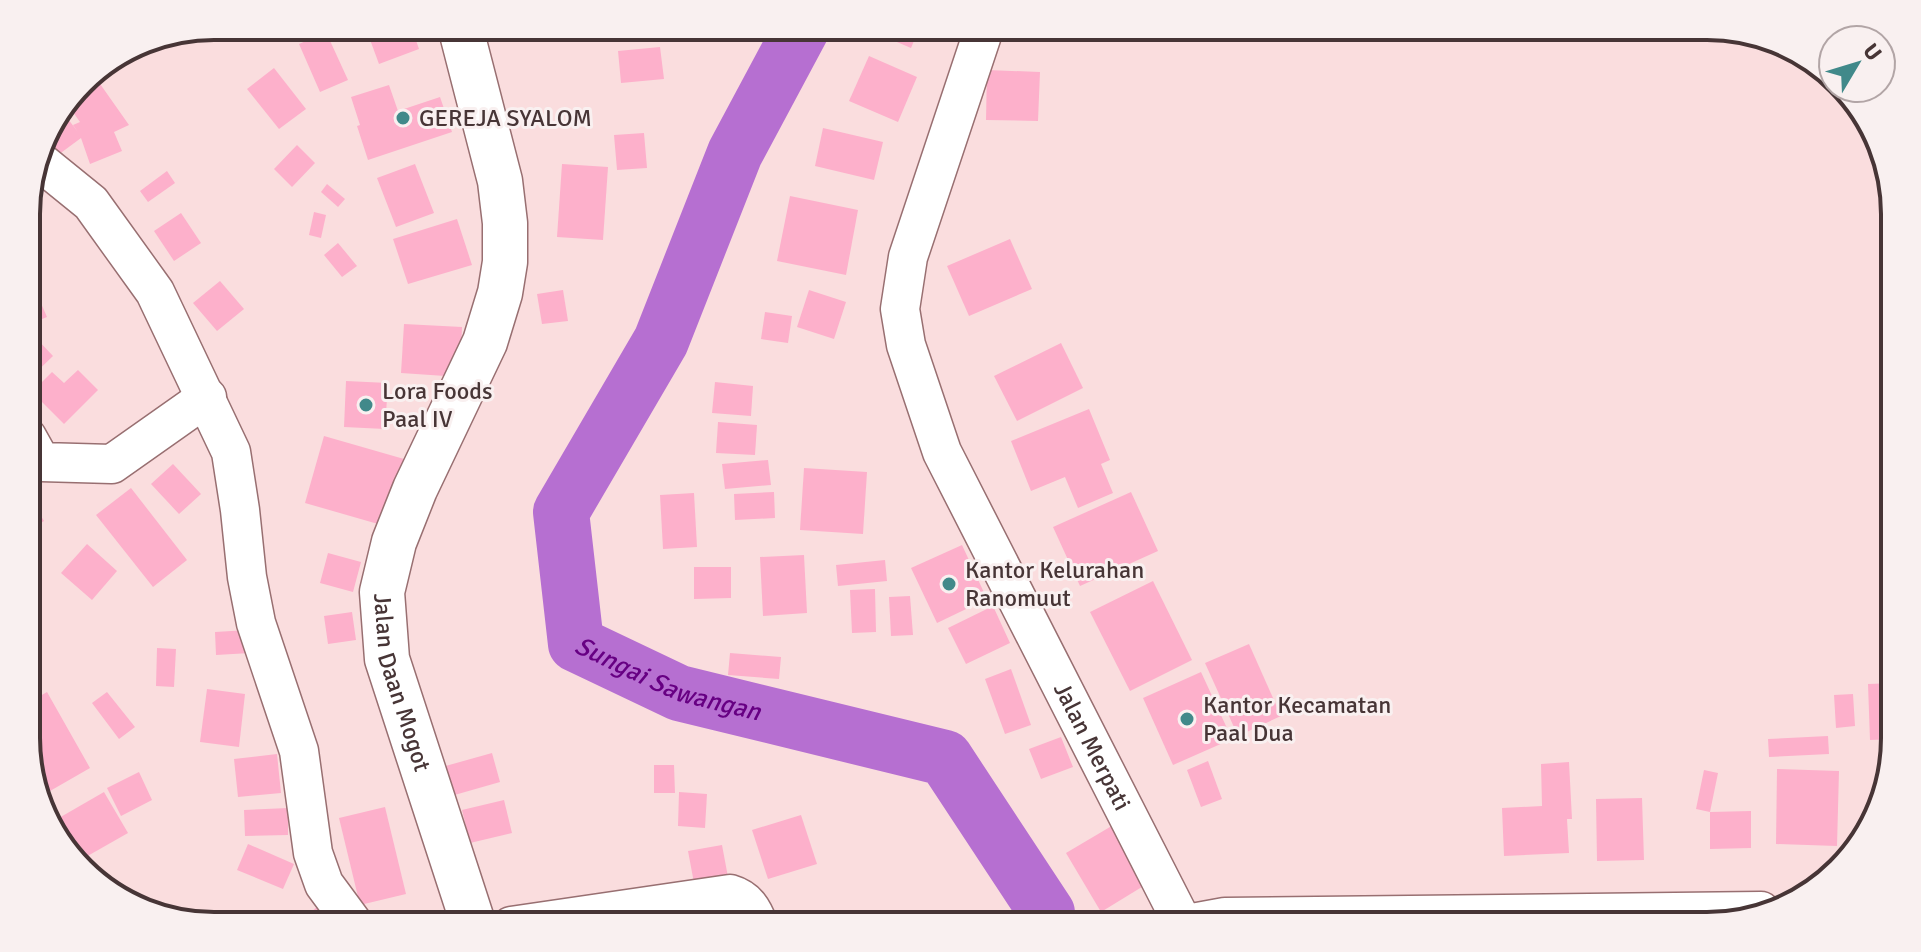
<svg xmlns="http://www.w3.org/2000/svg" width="1921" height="952" font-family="Signika,sans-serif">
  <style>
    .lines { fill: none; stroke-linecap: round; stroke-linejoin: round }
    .river { stroke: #b66fd1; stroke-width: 56 }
    .building { fill: #fdb0cb }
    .minor-casing { stroke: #986f71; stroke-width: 41 }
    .major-casing { stroke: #986f71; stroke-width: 47 }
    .minor { stroke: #fff; stroke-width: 38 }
    .major { stroke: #fff; stroke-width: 44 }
    .poi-dot { fill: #41898a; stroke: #f9f0f0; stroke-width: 3 }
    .labels { text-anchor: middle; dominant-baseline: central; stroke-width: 6; stroke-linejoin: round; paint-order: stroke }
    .poi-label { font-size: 24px; fill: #473536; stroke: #f9f0f0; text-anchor: start }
    .street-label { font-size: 24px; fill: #473536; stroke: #f9f0f0 }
    .water-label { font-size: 26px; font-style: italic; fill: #670083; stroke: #f9f0f0 }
    .rim { fill: none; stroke: #473536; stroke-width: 4 }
  </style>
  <rect width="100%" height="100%" fill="#faddde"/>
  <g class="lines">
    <path class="river" id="s1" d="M803 26 735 153 661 341 561 512 576 644 679 693 945 758 1047 913 1048 926"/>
  </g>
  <g class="building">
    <polygon points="365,26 411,26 419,49 379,64"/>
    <polygon points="873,26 920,26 911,48 871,31"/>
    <polygon points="326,32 348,80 320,92 299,44"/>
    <polygon points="660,47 664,79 621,83 618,51"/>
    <polygon points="869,56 917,77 898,122 849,101"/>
    <polygon points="274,68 306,109 279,129 247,89"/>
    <polygon points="987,70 1040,72 1038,121 986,120"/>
    <polygon points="98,81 129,125 114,132 122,151 90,164 81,138 58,155 44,136 46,131 61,110 78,132 73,125 80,122 68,105"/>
    <polygon points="389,85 398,111 440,97 452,132 368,160 357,126 360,125 351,97"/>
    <polygon points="823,128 883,142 874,180 815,166"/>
    <polygon points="644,133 647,168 617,170 614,135"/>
    <polygon points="297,145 315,163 292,187 274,169"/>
    <polygon points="415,164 434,213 396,227 377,178"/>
    <polygon points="562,164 608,167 603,240 557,237"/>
    <polygon points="167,171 175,183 148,202 140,191"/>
    <polygon points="327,184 345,199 338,207 321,192"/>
    <polygon points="790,196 858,210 846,275 777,261"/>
    <polygon points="314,212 326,215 321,238 309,235"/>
    <polygon points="181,213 201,243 174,261 154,231"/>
    <polygon points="457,219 472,265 408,284 393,239"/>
    <polygon points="1010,239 1032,289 969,316 947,266"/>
    <polygon points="338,243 357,266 342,277 324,255"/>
    <polygon points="27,271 47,317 27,325"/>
    <polygon points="220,281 244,309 217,331 193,303"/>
    <polygon points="563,290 568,321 542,324 537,294"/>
    <polygon points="809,290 846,302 834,339 797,327"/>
    <polygon points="765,312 792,316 788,343 761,339"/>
    <polygon points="404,324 462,327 460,377 401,373"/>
    <polygon points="35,337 53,356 27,381 27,345"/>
    <polygon points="1061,343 1083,388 1017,421 994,376"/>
    <polygon points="78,370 98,390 64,424 32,392 52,372 64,383"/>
    <polygon points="346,381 388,383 385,429 344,427"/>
    <polygon points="715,382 753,386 751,416 712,413"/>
    <polygon points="1089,409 1110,460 1101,464 1113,493 1078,508 1065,477 1031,491 1011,441"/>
    <polygon points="718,422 757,425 755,455 716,453"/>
    <polygon points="324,436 404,459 385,526 305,503"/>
    <polygon points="768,460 771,485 725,489 722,464"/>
    <polygon points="173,464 201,494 179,514 151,484"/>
    <polygon points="804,468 867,472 863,534 800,530"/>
    <polygon points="131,488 187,560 153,587 96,515"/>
    <polygon points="774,492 775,518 735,520 734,494"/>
    <polygon points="1131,492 1158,551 1080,586 1053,527"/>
    <polygon points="27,493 44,521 27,531"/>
    <polygon points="694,493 697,547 663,549 660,495"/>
    <polygon points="87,544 117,571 92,600 61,573"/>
    <polygon points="962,545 987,599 937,623 911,568"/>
    <polygon points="328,553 361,562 353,592 320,583"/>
    <polygon points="804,555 807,613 763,616 760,557"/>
    <polygon points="885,560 887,581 838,586 836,565"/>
    <polygon points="694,567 731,567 731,598 694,599"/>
    <polygon points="1153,581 1192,660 1130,691 1090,612"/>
    <polygon points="875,589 876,632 852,633 850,590"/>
    <polygon points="910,596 913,635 891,636 889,597"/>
    <polygon points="993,606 1010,643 966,664 948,628"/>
    <polygon points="352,612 356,640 328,644 324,616"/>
    <polygon points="248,630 250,653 216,655 215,632"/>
    <polygon points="1249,644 1281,716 1238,736 1205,663"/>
    <polygon points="157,648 176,649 174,687 156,686"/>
    <polygon points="730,653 781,657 779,679 728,675"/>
    <polygon points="1011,669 1031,725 1005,734 985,679"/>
    <polygon points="1201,672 1232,739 1173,765 1143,698"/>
    <polygon points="1895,683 1895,739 1870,740 1868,684"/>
    <polygon points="207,689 245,694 239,747 200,742"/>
    <polygon points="47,692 90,768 50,791 31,758 28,759 28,703"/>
    <polygon points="107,692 135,727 119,739 92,703"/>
    <polygon points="1853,694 1855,726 1836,728 1834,695"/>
    <polygon points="1828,736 1829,754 1769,757 1768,739"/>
    <polygon points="1061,737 1073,767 1041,779 1029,749"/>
    <polygon points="492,753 500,782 451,796 442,767"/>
    <polygon points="277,754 281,793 238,797 234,759"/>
    <polygon points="1208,761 1222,799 1201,807 1187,770"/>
    <polygon points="1569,762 1572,819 1567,819 1569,853 1504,856 1502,808 1542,806 1541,764"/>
    <polygon points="654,765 674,765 675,793 654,793"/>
    <polygon points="1777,769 1839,771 1837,846 1776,844"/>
    <polygon points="1704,770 1718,773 1710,812 1696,809"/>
    <polygon points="139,772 152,800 121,816 107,788"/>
    <polygon points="104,792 128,833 77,862 65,852 52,822"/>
    <polygon points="679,792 707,794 705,828 678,826"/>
    <polygon points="1642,798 1644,860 1597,861 1596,799"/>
    <polygon points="504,800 512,833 470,843 462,810"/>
    <polygon points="385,807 406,894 360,905 339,818"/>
    <polygon points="288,808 288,835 245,836 244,810"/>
    <polygon points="1751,811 1751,848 1710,849 1710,812"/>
    <polygon points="801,815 817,864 768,879 752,830"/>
    <polygon points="1115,824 1150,882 1101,912 1066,853"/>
    <polygon points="248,844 294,864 283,889 237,870"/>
    <polygon points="722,845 728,877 694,883 688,851"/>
    <polygon points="128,894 141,909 131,907 122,899"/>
    <polygon points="713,900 722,926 693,926 687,908"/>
    <polygon points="322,902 347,926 307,926 302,921"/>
    <polygon points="431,922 432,926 397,926 397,924"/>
  </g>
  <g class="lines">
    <g class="minor-casing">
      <g id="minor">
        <path id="s2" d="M985 26 908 257 900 309 906 345 942 452 1183 924"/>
        <polyline points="38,160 91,203 155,292 231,452 240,510 247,577 256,623 299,751 313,853 324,884 355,926"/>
        <polyline points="27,437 41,462 112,464 207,397"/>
        <path d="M511 926 730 894C747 899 753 910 759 926"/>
        <polyline points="1176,926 1225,917 1761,911"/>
      </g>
    </g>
    <g class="major-casing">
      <g id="major">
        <path id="s3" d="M460 26 500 181 505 223V262L500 293 485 342 415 489 394 542 382 592 387 659 474 926"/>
      </g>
    </g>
    <use href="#minor" class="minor"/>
    <use href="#major" class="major"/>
  </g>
  <g class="poi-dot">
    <circle cx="403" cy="118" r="8"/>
    <circle cx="366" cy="405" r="8"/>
    <circle cx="949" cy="584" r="8"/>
    <circle cx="1187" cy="719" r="8"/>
  </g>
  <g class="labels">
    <g class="poi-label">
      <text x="419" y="118">GEREJA SYALOM</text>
      <text x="382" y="391">Lora Foods<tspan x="382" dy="28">Paal IV</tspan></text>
      <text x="965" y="570">Kantor Kelurahan<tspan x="965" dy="28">Ranomuut</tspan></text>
      <text x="1203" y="705">Kantor Kecamatan<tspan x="1203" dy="28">Paal Dua</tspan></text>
    </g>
    <g class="street-label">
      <text stroke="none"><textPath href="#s3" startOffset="688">Jalan Daan Mogot</textPath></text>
      <text stroke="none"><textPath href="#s2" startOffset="776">Jalan Merpati</textPath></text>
    </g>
    <g class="water-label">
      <text stroke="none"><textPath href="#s1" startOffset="776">Sungai Sawangan</textPath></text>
    </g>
  </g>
  <path d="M0 0H1921V952H0ZM214 40H1707A174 174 0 0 1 1881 214V738A174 174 0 0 1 1707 912H214A174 174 0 0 1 40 738V214A174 174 0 0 1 214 40Z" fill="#f9f0f0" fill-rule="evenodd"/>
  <path class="rim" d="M214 40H1707A174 174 0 0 1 1881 214V738A174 174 0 0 1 1707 912H214A174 174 0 0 1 40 738V214A174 174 0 0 1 214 40Z"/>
  <g transform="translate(1857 64) rotate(52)"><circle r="38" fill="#f9f0f0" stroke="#b2a5a6" stroke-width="2"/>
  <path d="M0-6L14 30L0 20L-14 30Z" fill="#41898a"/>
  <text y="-12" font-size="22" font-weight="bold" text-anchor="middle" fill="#473536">U</text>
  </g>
</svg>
